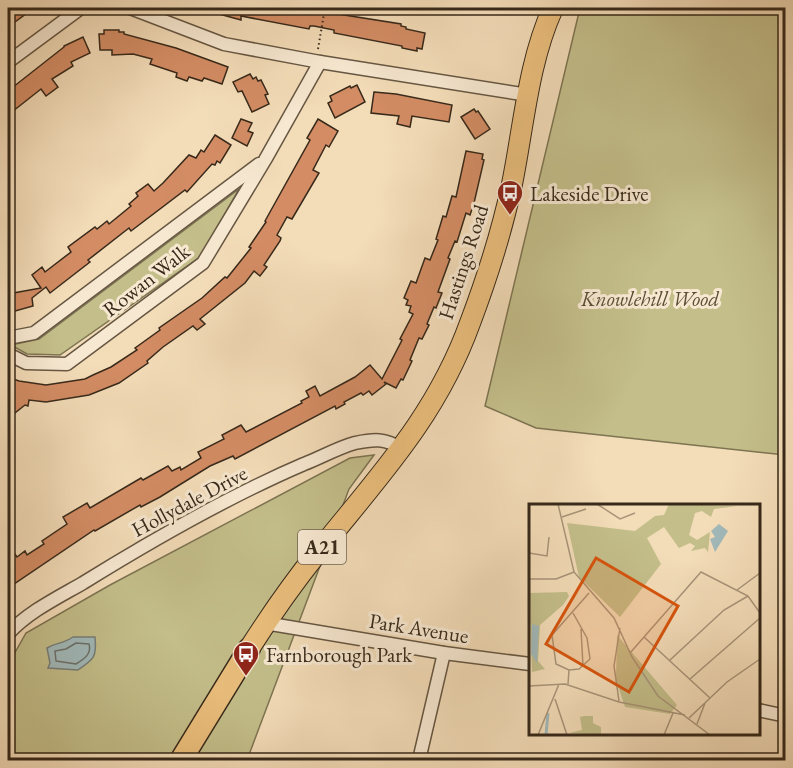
<svg xmlns="http://www.w3.org/2000/svg" width="793" height="768" font-family="'EB Garamond',serif">
  <style>
    .green { fill: #c3be8a; stroke: #7d7452; stroke-width: 1.5 }
    .water { fill: #a1b9ba; stroke: #777f7a; stroke-width: 1.5 }
    .lines { fill: none; stroke-linecap: round; stroke-linejoin: round }
    .shore { stroke: #6c716a; stroke-width: 1.5 }
    .building { fill: #d38c64; stroke: #37291a; stroke-width: 1.5 }
    .minor-casing { stroke: #665642; stroke-width: 15 }
    .primary-casing { stroke: #37291a; stroke-width: 22 }
    .trunk-casing { stroke: #37291a; stroke-width: 24 }
    .path { stroke: #37291a; stroke-width: 2; stroke-dasharray: 1.5 3; stroke-linecap: butt }
    .minor { stroke: #f7e8d1; stroke-width: 12 }
    .primary { stroke: #eabe7c; stroke-width: 20 }
    .trunk { stroke: #eabe7c; stroke-width: 21 }
    .labels { text-anchor: middle; dominant-baseline: central; stroke-width: 6; stroke-linejoin: round; paint-order: stroke }
    .shield { fill: #f7e8d1; stroke: #716251; stroke-width: 1.5 }
    .shield-label { font-size: 20px; font-weight: bold; fill: #37291a }
    .poi-label { font-size: 21px; fill: #37291a; stroke: #f7e8d1; text-anchor: start }
    .street-label { font-size: 21px; fill: #37291a; stroke: #f7e8d1 }
    .park-label { font-size: 21px; font-style: italic; fill: #5a4e36; stroke: #f7e8d1 }
    .inset-river { fill: none; stroke: #a1b9ba; stroke-width: 3 }
    .inset-road { fill: none; stroke: #a89479; stroke-width: 1.5 }
    .view { fill: #d6540d; fill-opacity: 0.15; stroke: #d6540d; stroke-width: 3 }
    .inset-edge { fill: none; stroke: #37291a; stroke-width: 3 }
  </style>
  <rect width="100%" height="100%" fill="#f3dcb8"/>
  <filter id="stains"><feTurbulence type="fractalNoise" baseFrequency=".00333" numOctaves="4"/><feColorMatrix values="0 0 0 0 .2 0 0 0 0 .09 0 0 0 0 .02 0 0 0 .5 -.17"/></filter>
  <radialGradient id="worn" r=".72"><stop offset=".6" stop-color="#630" stop-opacity="0"/><stop offset="1" stop-color="#630" stop-opacity=".3"/></radialGradient>
  <g class="green">
    <polygon points="580,8 785,8 785,455 536,428 485,406"/>
    <polygon points="239,189 200,257 60,355 27,354 11,345 39,339"/>
    <polygon points="374,455 349,489 247,760 8,760 8,665 26,633 110,585 350,458"/>
  </g>
  <path class="water" d="M73 637H95C97 657 94 659 78 670L48 668 50 663 47 648C57 642 63 644 73 637Z"/>
  <g class="lines">
    <path class="shore" d="M76 643 89 644C92 654 84 659 76 664L56 661 55 651 66 649Z"/>
  </g>
  <g class="building">
    <polygon points="8,8 34,8 8,27"/>
    <polygon points="209,8 300,8 401,24 401,26 406,27 406,29 425,33 422,49 417,48 417,51 402,48 402,46 334,33 334,30 314,26 310,26 309,29 241,16 241,20 208,11"/>
    <polygon points="104,30 119,30 119,32 124,32 124,34 176,48 228,67 222,84 204,78 202,81 189,77 187,81 176,77 177,73 150,64 152,59 133,54 112,55 112,50 100,50 99,34 104,34"/>
    <polygon points="83,37 90,53 71,62 73,66 52,79 58,87 46,96 41,89 8,115 8,91 64,47 64,46"/>
    <polygon points="250,74 253,79 256,77 258,81 261,80 268,94 265,95 269,104 252,112 242,91 238,92 233,82"/>
    <polygon points="357,85 365,102 335,118 328,103 332,101 330,96 350,86 351,88"/>
    <polygon points="374,92 396,94 452,105 449,122 412,116 410,127 397,124 399,116 371,113"/>
    <polygon points="474,109 476,112 478,111 490,129 475,139 461,117"/>
    <polygon points="241,119 252,123 248,131 253,133 247,146 232,138"/>
    <polygon points="318,119 338,131 329,147 326,145 313,170 319,173 292,219 287,217 277,235 281,238 280,241 264,265 267,267 260,276 254,271 245,283 200,319 205,324 197,330 193,326 163,347 147,361 148,363 119,383 89,395 46,402 29,400 28,406 25,405 11,416 12,404 8,402 8,377 19,381 46,385 85,379 93,375 111,367 137,350 135,348 160,330 159,328 202,298 225,277 227,278 251,248 249,247 266,222 265,221 310,140 307,138"/>
    <polygon points="215,135 231,145 220,163 217,161 215,165 212,164 187,192 185,190 131,231 129,228 88,260 90,262 50,293 46,287 32,298 33,306 8,313 8,294 41,288 32,275 42,267 45,272 71,252 68,247 95,227 97,229 107,221 109,224 131,206 129,204 138,196 136,193 148,184 154,191 163,183 189,155 196,158 201,150 204,152"/>
    <polygon points="466,151 483,154 482,159 484,160 474,203 470,215 466,213 457,242 455,241 448,258 450,259 438,292 442,293 436,308 434,307 427,324 429,325 422,339 419,338 410,360 412,361 403,380 401,379 396,388 384,382 386,384 372,395 369,391 363,395 361,393 344,402 345,404 336,409 335,406 235,459 233,456 210,466 160,497 141,507 140,505 95,531 94,530 8,588 8,560 15,554 17,557 25,551 27,555 44,544 42,541 67,524 63,517 87,503 90,508 141,478 143,480 168,466 172,471 180,467 181,470 201,458 198,452 224,439 222,435 241,425 246,432 302,403 301,401 309,397 306,391 315,386 320,396 355,377 370,365 382,379 402,340 400,339 413,314 409,312 411,306 406,305 408,300 404,298 411,281 416,283 425,258 430,260 438,240 436,239 443,216 446,217 452,196 456,197"/>
  </g>
  <g class="lines">
    <g class="minor-casing">
      <g id="minor">
        <polyline points="130,8 224,44 320,62 528,95"/>
        <polyline points="8,62 81,8"/>
        <polyline points="8,338 34,333 259,164"/>
        <polyline points="8,354 26,363 67,364 203,263 265,160 320,62"/>
        <polyline points="265,623 444,653 530,664"/>
        <path d="M8 634C28 612 57 598 83 583 154 539 227 497 304 464 320 458 337 448 355 443 374 439 385 438 402 449"/>
        <polyline points="758,710 786,716"/>
        <polyline points="419,760 444,653"/>
      </g>
    </g>
    <g class="primary-casing">
      <path id="primary" d="M249 649C270 616 293 583 318 552 378 477 436 417 470 323 487 278 502 231 512 184 524 125 528 63 553 8"/>
    </g>
    <g class="trunk-casing">
      <polyline id="trunk" points="181,760 249,649"/>
    </g>
    <polyline class="path" points="318,49 325,8"/>
    <use href="#minor" class="minor"/>
    <use href="#primary" class="primary"/>
    <use href="#trunk" class="trunk"/>
  </g>
  <defs>
    <g id="bus-pin" transform="scale(1.35)"><path d="M0 17L-7.5 6A9.5 9.5 0 1 1 7.5 6Z" fill="#8f2418" stroke="#f7e8d1"/><path d="M-5-6H5V4H4V6H2V4H-2V6H-4V4H-5ZM-3.5-4V0h7V-4ZM-3.5 1.2v1.5H-2V1.2ZM2 1.2v1.5H3.5V1.2Z" fill="#fff"/></g>
  </defs>
  <g fill-rule="evenodd">
    <use href="#bus-pin" x="510" y="193"/>
    <use href="#bus-pin" x="246" y="654"/>
  </g>
  <g class="labels">
    <rect class="shield" x="298" y="530" width="48" height="34" rx="4.5"/>
    <g class="shield-label">
      <text x="322" y="547">A21</text>
    </g>
    <g class="poi-label">
      <text x="530" y="193">Lakeside Drive</text>
      <text x="266" y="654">Farnborough Park</text>
    </g>
    <g class="street-label">
      <text transform="translate(463 262) rotate(-72)">Hastings Road</text>
      <text transform="translate(146 280) rotate(-38)">Rowan Walk</text>
      <text transform="translate(189 501) rotate(-28)">Hollydale Drive</text>
      <text transform="translate(419 628) rotate(9)">Park Avenue</text>
    </g>
    <g class="park-label">
      <text x="650" y="298">Knowlehill Wood</text>
    </g>
  </g>
  <g transform="translate(529 504)">
    <rect width="231" height="231" fill="#f3dcb8"/>
    <path d="M140 0 208 2 185 5 182 13 173 7 166 9 160 31 168 36 181 28 179 48 176 44 162 47 166 42 161 39 150 44 135 23 118 34 132 60 91 113 50 73 38 19 106 27 126 12 135 11ZM38 88 40 92 34 101 11 121 9 157 16 165 3 168 0 89ZM88 131 148 201 141 210 96 203 87 176ZM55 212H64V219L72 223V231L40 229 53 226 51 213Z" fill="#c3be8a"/>
    <path d="M190 20 199 27 186 48 181 35 186 33 182 27ZM3 120 10 122 8 159 2 150Z" fill="#a1b9ba"/>
    <path class="inset-river" d="M17 231 19 209"/>
    <path class="inset-road" d="M29 0 45 68 85 114 103 153M68 0 91 15 106 9M33 13 57 5M0 49 18 52 20 33M0 75H27L45 68M208 86 231 69M52 125 54 162M115 133 181 194M101 149 172 68 219 92 231 109M103 153 129 192 181 231M141 156 195 106 219 92M40 166 50 165 61 155 58 134 44 109M161 175 231 114M39 180 40 166 27 160 23 131 60 89M0 182 36 180 90 198 156 211M26 195 38 231M90 197 85 162 91 124M160 214 198 178 231 155M168 220 176 199M9 231 30 180M135 231 144 209"/>
    <path class="view" d="M67 54 149 102 100 188 17 140Z"/>
    <rect width="231" height="231" class="inset-edge"/>
  </g>
  <rect width="793" height="768" fill="none" stroke="#f3dcb8" stroke-width="30"/>
  <rect x="9" y="9" width="775" height="750" fill="none" stroke="#37291a" stroke-width="3"/>
  <rect x="15" y="15" width="763" height="738" fill="none" stroke="#37291a" stroke-width="1.5"/>
  <rect width="100%" height="100%" filter="url(#stains)"/>
  <rect width="100%" height="100%" fill="url(#worn)"/>
</svg>
